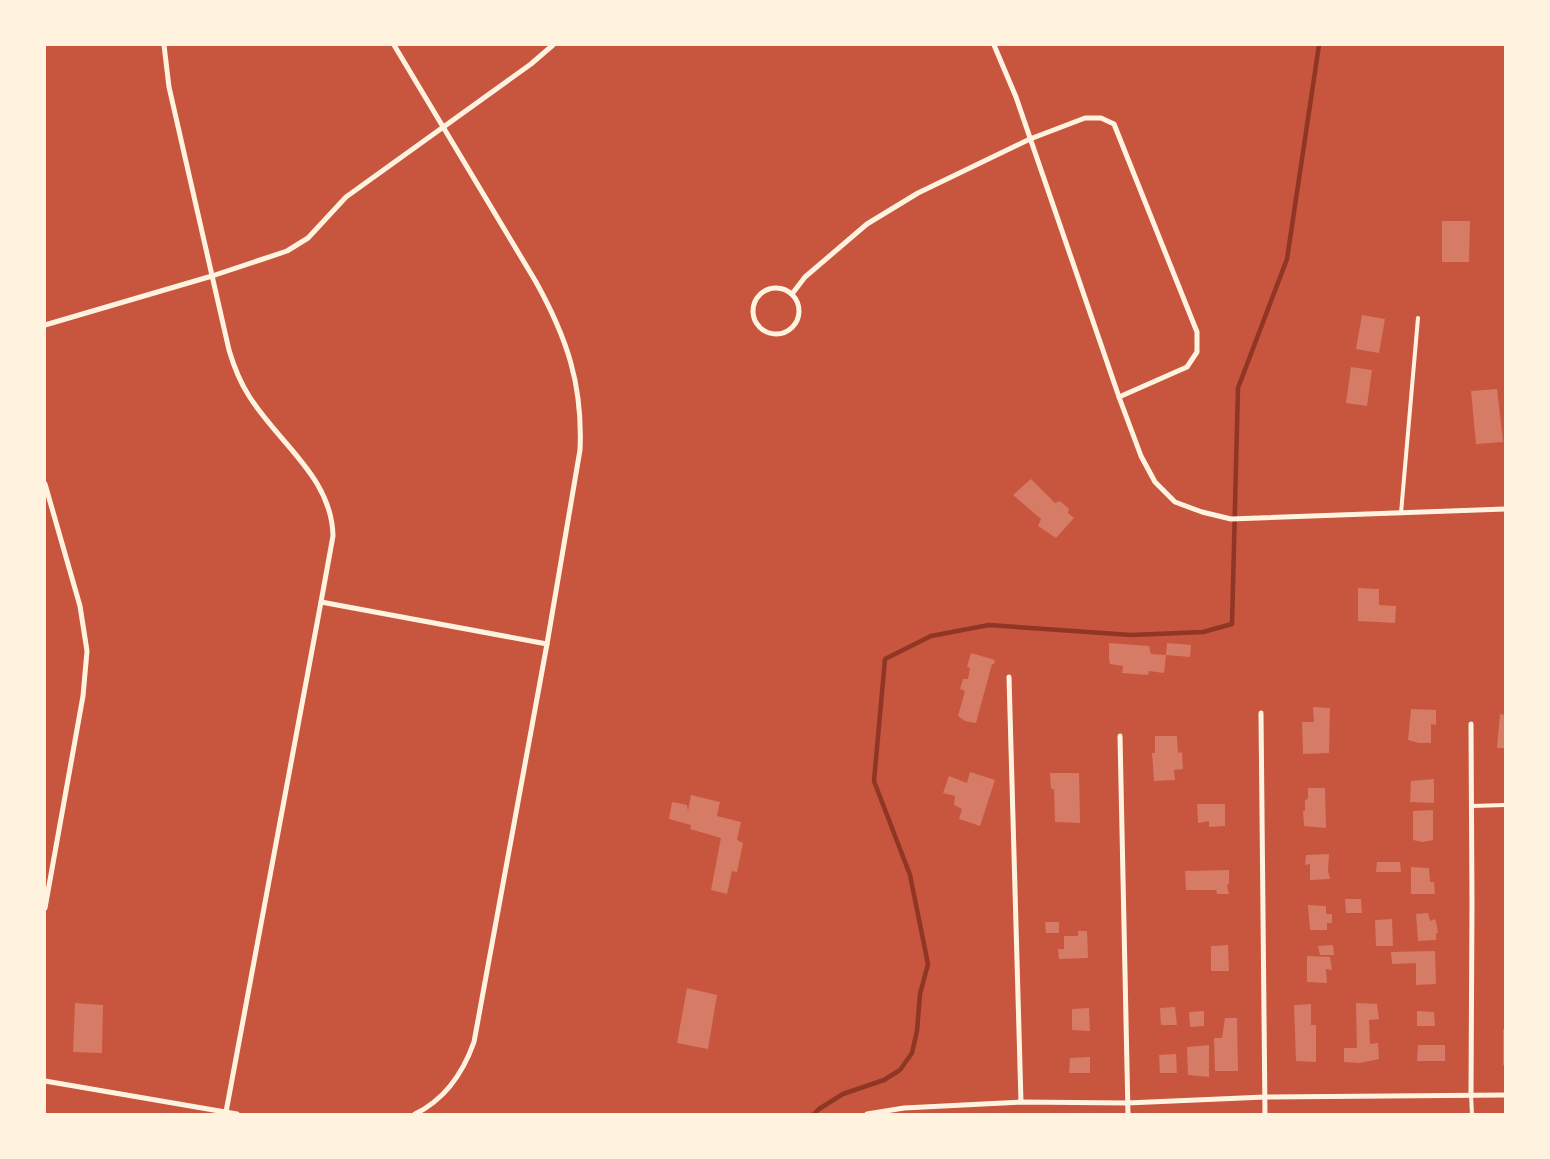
<svg xmlns="http://www.w3.org/2000/svg" width="1550" height="1159" font-family="Inter,sans-serif">
  <style>
    .lines { fill: none; stroke-linecap: round; stroke-linejoin: round }
    .stream { stroke: #8f3625; stroke-width: 4.5 }
    .building { fill: #d67c66 }
    .service { stroke: #fff3e0; stroke-width: 4 }
    .minor { stroke: #fff3e0; stroke-width: 5 }
  </style>
  <rect width="100%" height="100%" fill="#c8553d"/>
  <g class="lines">
    <polyline class="stream" points="814,1114 819,1109 843,1094 884,1080 900,1070 912,1053 917,1031 920,994 928,964 910,875 874,781 885,659 931,636 989,625 1131,635 1203,632 1232,624 1238,388 1287,259 1319,45"/>
  </g>
  <g class="building">
    <polygon points="1442,221 1470,221 1469,262 1442,262"/>
    <polygon points="1362,315 1385,319 1379,353 1356,349"/>
    <polygon points="1351,367 1372,370 1367,406 1346,403"/>
    <polygon points="1497,389 1503,442 1476,444 1471,391"/>
    <polygon points="1031,479 1055,503 1060,501 1069,509 1068,513 1074,518 1056,538 1038,526 1041,519 1013,495"/>
    <polygon points="1358,588 1379,589 1379,605 1396,606 1395,623 1358,621"/>
    <polygon points="1109,643 1149,646 1151,654 1166,655 1164,673 1149,671 1148,675 1122,673 1123,666 1110,664 1109,659"/>
    <polygon points="1167,643 1191,645 1190,657 1166,655"/>
    <polygon points="971,653 995,660 994,664 992,664 976,723 965,721 958,716 965,691 960,689 963,679 968,679 970,668 967,667"/>
    <polygon points="1313,707 1330,708 1329,753 1303,754 1302,722 1314,722"/>
    <polygon points="1411,709 1436,710 1436,725 1431,724 1431,743 1419,743 1408,740"/>
    <polygon points="1500,714 1505,715 1505,748 1497,748"/>
    <polygon points="1155,736 1177,736 1178,753 1182,752 1183,769 1174,770 1175,780 1154,781 1152,753 1155,753"/>
    <polygon points="970,772 995,780 980,826 959,819 962,809 954,805 955,796 943,793 949,776 967,783"/>
    <polygon points="1050,773 1079,773 1080,823 1055,822 1054,789 1051,789"/>
    <polygon points="1434,779 1434,803 1410,802 1411,781"/>
    <polygon points="1308,788 1325,788 1326,828 1304,826 1303,811 1305,811 1305,800 1308,799"/>
    <polygon points="691,795 720,802 717,816 741,822 737,840 743,843 737,872 732,871 727,894 711,890 721,838 690,829 691,825 669,819 672,802 687,805 688,811"/>
    <polygon points="1197,804 1225,804 1225,826 1209,827 1209,821 1198,823"/>
    <polygon points="1433,810 1433,840 1423,842 1413,840 1413,811"/>
    <polygon points="1329,854 1328,871 1330,879 1310,880 1310,864 1305,865 1306,855"/>
    <polygon points="1377,862 1400,862 1401,872 1376,872"/>
    <polygon points="1411,867 1429,868 1430,882 1434,882 1435,894 1411,894"/>
    <polygon points="1229,870 1229,884 1227,885 1229,894 1217,894 1216,890 1186,890 1185,871"/>
    <polygon points="1345,899 1361,899 1362,913 1346,913"/>
    <polygon points="1308,905 1326,906 1326,914 1332,914 1332,923 1327,923 1327,930 1310,930"/>
    <polygon points="1428,913 1430,921 1435,919 1437,926 1438,933 1436,933 1436,940 1418,941 1416,914"/>
    <polygon points="1392,919 1393,946 1376,946 1375,920"/>
    <polygon points="1045,922 1059,922 1059,933 1046,933"/>
    <polygon points="1078,931 1087,931 1088,958 1059,959 1058,949 1064,949 1064,936 1078,936"/>
    <polygon points="1228,945 1229,971 1211,971 1211,946"/>
    <polygon points="1333,945 1334,955 1320,955 1318,946"/>
    <polygon points="1435,951 1436,984 1416,985 1416,963 1392,964 1391,952"/>
    <polygon points="1307,956 1330,957 1332,970 1326,969 1327,983 1307,982"/>
    <polygon points="687,988 717,995 708,1049 677,1043"/>
    <polygon points="75,1003 103,1005 102,1053 73,1052"/>
    <polygon points="1356,1003 1377,1004 1379,1019 1369,1020 1370,1044 1378,1043 1379,1059 1360,1063 1344,1062 1344,1048 1357,1048"/>
    <polygon points="1311,1004 1311,1025 1316,1025 1316,1062 1296,1061 1294,1005"/>
    <polygon points="1175,1007 1177,1025 1161,1025 1160,1008"/>
    <polygon points="1089,1008 1090,1031 1072,1030 1072,1009"/>
    <polygon points="1204,1011 1204,1026 1190,1027 1189,1012"/>
    <polygon points="1417,1011 1434,1012 1435,1026 1417,1026"/>
    <polygon points="1225,1018 1237,1018 1238,1071 1215,1071 1214,1038 1222,1038"/>
    <rect x="1503" y="1029" width="2" height="36"/>
    <polygon points="1209,1045 1209,1077 1188,1075 1187,1047"/>
    <polygon points="1418,1045 1445,1045 1445,1061 1417,1061"/>
    <polygon points="1176,1054 1177,1073 1160,1073 1159,1055"/>
    <polygon points="1090,1057 1090,1073 1069,1073 1070,1058"/>
  </g>
  <g class="lines">
    <g class="service">
      <polyline points="1401,513 1418,318"/>
      <polyline points="1472,806 1505,805"/>
      <polyline points="1471,1095 1472,1114"/>
    </g>
    <g class="minor">
      <path d="M164 45 169 87 229 350C234 367 240 382 249 396 278 443 332 477 333 536L321 602 226 1112"/>
      <path d="M394 45 536 282C567 338 583 385 580 450L547 644 474 1042C463 1073 446 1099 415 1114"/>
      <polyline points="994,45 1016,97 1119,397 1141,456 1155,482 1175,502 1202,512 1231,519 1505,509"/>
      <circle cx="776" cy="311" r="23"/>
      <polyline points="792,294 805,277 867,224 918,193 1030,139 1085,118 1101,118 1114,124 1197,332 1197,352 1187,367 1119,397"/>
      <polyline points="45,325 212,276 287,251 308,238 346,197 531,64 553,45"/>
      <polyline points="45,484 80,606 87,651 83,696 45,908"/>
      <polyline points="321,602 547,644"/>
      <polyline points="1009,677 1021,1102"/>
      <polyline points="1261,713 1265,1114"/>
      <polyline points="1120,736 1128,1114"/>
      <polyline points="45,1081 237,1114"/>
      <polyline points="1471,1095 1472,903 1471,724"/>
      <polyline points="867,1114 904,1108 1021,1102 1127,1103 1265,1097 1505,1095"/>
    </g>
  </g>
  <rect width="1550" height="1159" fill="none" stroke="#fff3e0" stroke-width="92"/>
</svg>
